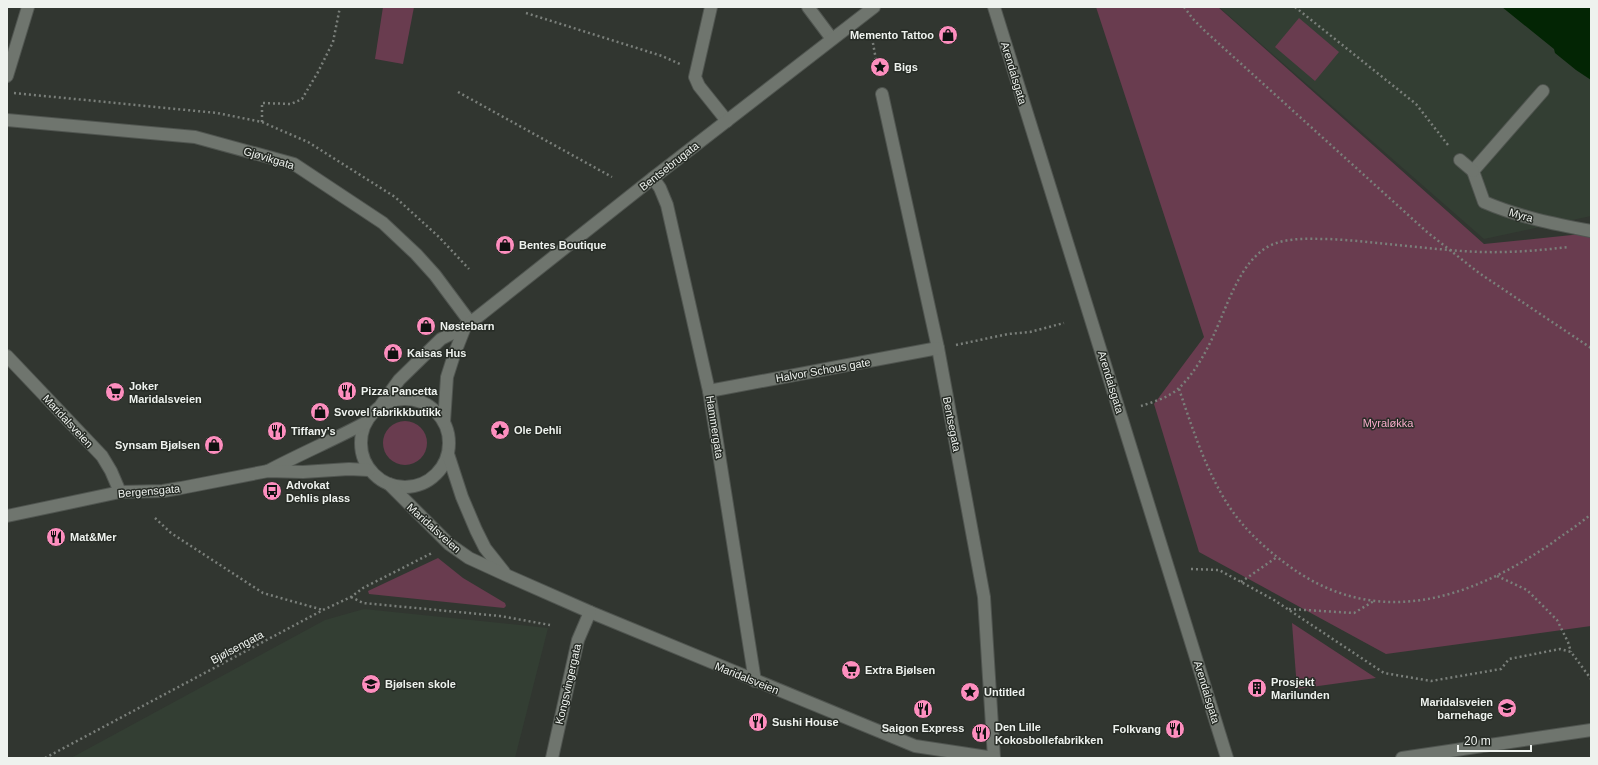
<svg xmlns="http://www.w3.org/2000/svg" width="1598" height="765" font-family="Arial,sans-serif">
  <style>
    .built { fill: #333e33 }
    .green { fill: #693c4f }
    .water { fill: #032504 }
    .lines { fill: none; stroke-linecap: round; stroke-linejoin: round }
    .minor-casing { stroke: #505550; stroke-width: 14 }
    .path { stroke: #7a7f7a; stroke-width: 2.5; stroke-dasharray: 2 3; stroke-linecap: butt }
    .minor { stroke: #6f756e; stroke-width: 12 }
    .labels { text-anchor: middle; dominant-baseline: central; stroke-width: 3; stroke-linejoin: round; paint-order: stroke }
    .poi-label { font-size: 11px; font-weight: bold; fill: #eef2ee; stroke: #272c26; text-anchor: start }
    .street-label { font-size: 11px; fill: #eef2ee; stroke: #272c26 }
    .park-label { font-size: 11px; fill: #f7acca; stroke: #272c26 }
  </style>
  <rect width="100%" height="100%" fill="#313630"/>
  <g class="built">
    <polygon points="1219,7 1591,7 1591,216 1484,239"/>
    <polygon points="364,609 548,628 515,758 71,758 325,620"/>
  </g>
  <g class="green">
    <polygon points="383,7 414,7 403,64 375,59"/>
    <polygon points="1096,7 1218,7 1484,244 1591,233 1591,626 1386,654 1199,552 1154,404 1204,337"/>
    <polygon points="1299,18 1339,52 1315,81 1275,47"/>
    <circle cx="405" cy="443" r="22"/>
    <polygon points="438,558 463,578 505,603 506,606 504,608 369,594 368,591"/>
    <polygon points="1292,623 1376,678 1297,689"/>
  </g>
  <polygon class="water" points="1502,7 1591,7 1591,80 1576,70 1555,53 1554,49"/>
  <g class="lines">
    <g class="minor-casing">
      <g id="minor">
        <polyline points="711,7 695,77 699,86 727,121"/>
        <polyline points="808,7 832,39"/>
        <polyline points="994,7 1227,758"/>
        <polyline points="7,76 28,7"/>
        <path d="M1543 91 1473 171 1484 202C1519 217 1554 224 1591 231"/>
        <polyline points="882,94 938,348 984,597 994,758"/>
        <polyline points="7,120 195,137 294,164 383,223 416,254 435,275 470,322"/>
        <polyline points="1460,160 1473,171"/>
        <polyline points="653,178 660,188 667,205 709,391 755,681"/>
        <polyline points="7,356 102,456 111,471 120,492"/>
        <polyline points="709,391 938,348"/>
        <circle cx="405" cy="443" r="44"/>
        <polyline points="381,405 399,380 441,339 465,327 653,178 874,7"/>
        <polyline points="444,422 447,377 454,355 465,327"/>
        <polyline points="448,454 462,497 476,530 485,548 504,572"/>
        <path d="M268 471C300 454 333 440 365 423"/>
        <polyline points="389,484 449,544 469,558 506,575 590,612 915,746 994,758"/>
        <polyline points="7,516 120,492 163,491 181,488 268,471 303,472 349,469 369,470"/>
        <polyline points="552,758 578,640 590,612"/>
        <polyline points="1402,758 1591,730"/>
      </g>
    </g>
    <g class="path">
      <polyline points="1184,7 1193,19 1206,32 1427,232 1479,273 1591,348"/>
      <polyline points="1295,7 1416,104 1448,145"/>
      <polyline points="526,13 662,56 680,64"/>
      <polyline points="872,38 879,76"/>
      <polyline points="458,92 612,177"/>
      <polyline points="14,93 217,113 262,122 308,142 395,197 439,237 469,269"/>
      <polyline points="262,122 262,103 291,104 302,99 318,72 333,42 340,7"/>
      <polyline points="956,345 1008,334 1030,332 1064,323"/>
      <path d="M1179 389C1192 427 1204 465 1225 500 1240 525 1262 546 1285 563 1374 631 1467 601 1552 543 1565 533 1579 525 1591 514"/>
      <path d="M1141 406C1153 402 1170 397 1179 388 1194 374 1207 351 1215 332 1228 304 1240 262 1269 246 1288 237 1308 239 1329 239 1369 241 1409 247 1450 250 1489 254 1529 252 1568 247"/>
      <polyline points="155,518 171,533 263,593 323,610"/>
      <polyline points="1191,569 1219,570 1274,600 1384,673 1431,681 1501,669 1509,659 1560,649 1571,652 1591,679"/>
      <polyline points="1497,576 1527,590 1557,620 1568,642 1571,652"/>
      <polyline points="1241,582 1277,557"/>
      <polyline points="351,597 363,603 500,616 550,625"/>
      <polyline points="1289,609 1354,613 1374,601"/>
      <polyline points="45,758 323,610 351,597 363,588 432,553"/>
    </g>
    <use href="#minor" class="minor"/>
  </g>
  <defs>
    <g id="shop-disc" transform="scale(1)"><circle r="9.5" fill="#fd8ebe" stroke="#272c26"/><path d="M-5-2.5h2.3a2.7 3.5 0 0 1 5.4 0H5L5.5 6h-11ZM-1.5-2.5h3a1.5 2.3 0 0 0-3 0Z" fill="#111"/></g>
    <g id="sight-disc" transform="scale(1)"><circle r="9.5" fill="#fd8ebe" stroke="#272c26"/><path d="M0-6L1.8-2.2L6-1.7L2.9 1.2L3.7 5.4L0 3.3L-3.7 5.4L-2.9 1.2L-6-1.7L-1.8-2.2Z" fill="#111"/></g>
    <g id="restaurant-disc" transform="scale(1)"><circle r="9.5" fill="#fd8ebe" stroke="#272c26"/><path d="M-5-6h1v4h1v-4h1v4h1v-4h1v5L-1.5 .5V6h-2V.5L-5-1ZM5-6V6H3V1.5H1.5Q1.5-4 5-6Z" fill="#111"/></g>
    <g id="supermarket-disc" transform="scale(1)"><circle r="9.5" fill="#fd8ebe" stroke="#272c26"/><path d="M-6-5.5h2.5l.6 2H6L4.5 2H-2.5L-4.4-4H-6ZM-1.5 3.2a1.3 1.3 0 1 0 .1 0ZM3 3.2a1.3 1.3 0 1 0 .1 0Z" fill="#111"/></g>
    <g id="bus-disc" transform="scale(1)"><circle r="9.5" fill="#fd8ebe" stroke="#272c26"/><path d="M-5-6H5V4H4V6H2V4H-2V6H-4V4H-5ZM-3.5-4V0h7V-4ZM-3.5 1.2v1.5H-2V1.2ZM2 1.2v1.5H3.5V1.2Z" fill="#111"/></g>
    <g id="school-disc" transform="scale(1)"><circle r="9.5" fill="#fd8ebe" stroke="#272c26"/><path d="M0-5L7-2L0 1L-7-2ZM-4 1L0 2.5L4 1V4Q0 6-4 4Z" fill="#111"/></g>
    <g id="building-disc" transform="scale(1)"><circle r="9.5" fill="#fd8ebe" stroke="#272c26"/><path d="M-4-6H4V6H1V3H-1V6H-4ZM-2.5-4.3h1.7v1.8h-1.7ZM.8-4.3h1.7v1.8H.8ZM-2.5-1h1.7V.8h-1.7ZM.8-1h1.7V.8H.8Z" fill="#111"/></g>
  </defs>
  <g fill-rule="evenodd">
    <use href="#shop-disc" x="948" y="35"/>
    <use href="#sight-disc" x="880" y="67"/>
    <use href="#shop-disc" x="505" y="245"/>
    <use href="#shop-disc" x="426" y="326"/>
    <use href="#shop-disc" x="393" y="353"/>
    <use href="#restaurant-disc" x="347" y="391"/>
    <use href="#supermarket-disc" x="115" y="392"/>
    <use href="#shop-disc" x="320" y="412"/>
    <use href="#sight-disc" x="500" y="430"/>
    <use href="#restaurant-disc" x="277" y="431"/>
    <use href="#shop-disc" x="214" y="445"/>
    <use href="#bus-disc" x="272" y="491"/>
    <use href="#restaurant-disc" x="56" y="537"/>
    <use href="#supermarket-disc" x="851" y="670"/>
    <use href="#school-disc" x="371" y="684"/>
    <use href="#building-disc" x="1257" y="688"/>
    <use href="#sight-disc" x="970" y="692"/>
    <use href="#school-disc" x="1507" y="708"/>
    <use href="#restaurant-disc" x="923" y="709"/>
    <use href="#restaurant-disc" x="758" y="722"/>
    <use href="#restaurant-disc" x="1175" y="729"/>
    <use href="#restaurant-disc" x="981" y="733"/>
  </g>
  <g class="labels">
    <g class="poi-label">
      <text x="934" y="35" text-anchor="end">Memento Tattoo</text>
      <text x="894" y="67">Bigs</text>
      <text x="519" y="245">Bentes Boutique</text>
      <text x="440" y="326">Nøstebarn</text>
      <text x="407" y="353">Kaisas Hus</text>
      <text x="129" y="386">Joker<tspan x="129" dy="13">Maridalsveien</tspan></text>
      <text x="361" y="391">Pizza Pancetta</text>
      <text x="334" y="412">Svovel fabrikkbutikk</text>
      <text x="514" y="430">Ole Dehli</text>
      <text x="291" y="431">Tiffany’s</text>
      <text x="200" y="445" text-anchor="end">Synsam Bjølsen</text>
      <text x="286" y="485">Advokat<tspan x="286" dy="13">Dehlis plass</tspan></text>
      <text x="70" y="537">Mat&amp;Mer</text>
      <text x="865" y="670">Extra Bjølsen</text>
      <text x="1271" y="682">Prosjekt<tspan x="1271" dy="13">Marilunden</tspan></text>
      <text x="385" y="684">Bjølsen skole</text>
      <text x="984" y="692">Untitled</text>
      <text x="1493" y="702" text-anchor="end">Maridalsveien<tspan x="1493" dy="13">barnehage</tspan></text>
      <text x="772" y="722">Sushi House</text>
      <text x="995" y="727">Den Lille<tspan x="995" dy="13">Kokosbollefabrikken</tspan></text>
      <text x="923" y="728" text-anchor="middle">Saigon Express</text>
      <text x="1161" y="729" text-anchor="end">Folkvang</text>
    </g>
    <g class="street-label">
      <text transform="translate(1014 73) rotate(73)">Arendalsgata</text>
      <text transform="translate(269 158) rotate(17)">Gjøvikgata</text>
      <text transform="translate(669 166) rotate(-38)">Bentsebrugata</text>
      <text transform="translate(1521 215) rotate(16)">Myra</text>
      <text transform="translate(823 370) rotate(-10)">Halvor Schous gate</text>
      <text transform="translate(1111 382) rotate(73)">Arendalsgata</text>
      <text transform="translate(68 421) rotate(47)">Maridalsveien</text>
      <text transform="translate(952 424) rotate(79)">Bentsegata</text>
      <text transform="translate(715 427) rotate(81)">Hammergata</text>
      <text transform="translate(149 491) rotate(-5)">Bergensgata</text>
      <text transform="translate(434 528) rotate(42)">Maridalsveien</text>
      <text transform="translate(237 647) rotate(-28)">Bjølsengata</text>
      <text transform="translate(747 678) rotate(22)">Maridalsveien</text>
      <text transform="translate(568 684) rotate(-77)">Kongsvingergata</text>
      <text transform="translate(1207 692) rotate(73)">Arendalsgata</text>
    </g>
    <g class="park-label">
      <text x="1388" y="423">Myraløkka</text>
    </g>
  </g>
  <rect width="1598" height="765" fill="none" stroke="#eef2ee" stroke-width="16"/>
  <path d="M1458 745v6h73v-6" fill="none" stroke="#eef2ee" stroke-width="2"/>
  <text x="1464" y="745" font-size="12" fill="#eef2ee" stroke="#272c26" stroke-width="3" paint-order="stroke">20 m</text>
</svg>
